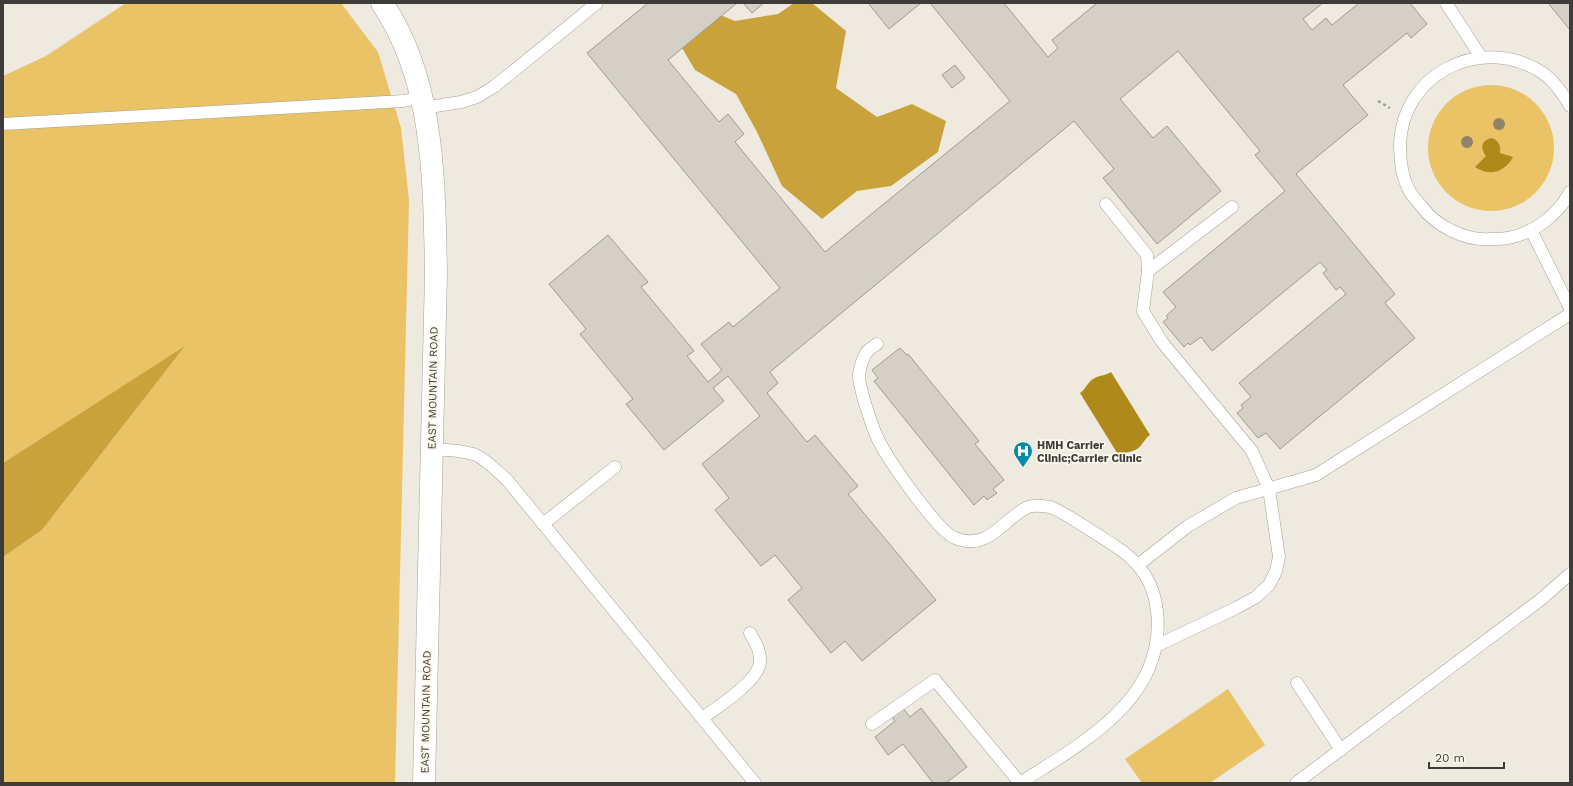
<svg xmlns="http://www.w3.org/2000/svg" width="1573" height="786" font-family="'Work Sans',sans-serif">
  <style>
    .green { fill: #eac366 }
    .forest { fill: #c9a23c }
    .water { fill: #af891a }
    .building { fill: #d4d0c5; stroke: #a09b91 }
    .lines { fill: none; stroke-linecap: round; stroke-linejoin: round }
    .lane-casing { stroke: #a6a197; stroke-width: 13 }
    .secondary-casing { stroke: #a6a197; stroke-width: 23 }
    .path { stroke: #9b9890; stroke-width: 2.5; stroke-dasharray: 3 3; stroke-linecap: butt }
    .lane { stroke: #fff; stroke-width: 12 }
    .secondary { stroke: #fff; stroke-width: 22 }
    .tree { fill: #8f8467 }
    .labels { text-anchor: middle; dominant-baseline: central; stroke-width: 3.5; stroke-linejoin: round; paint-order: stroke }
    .street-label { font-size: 11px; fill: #3e3c38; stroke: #fcf7ec }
    .poi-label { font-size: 11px; font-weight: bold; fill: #3e3c38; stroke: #fcf7ec; text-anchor: start }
  </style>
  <rect width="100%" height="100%" fill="#efeadf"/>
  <g class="green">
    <polygon points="126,3 341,3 378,52 401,128 409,200 395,783 3,783 3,557 42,530 184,347 3,463 3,76 46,56"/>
    <circle cx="1491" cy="148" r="63"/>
    <polygon points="1228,689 1265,745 1210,783 1142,783 1125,759"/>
  </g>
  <g class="forest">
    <polygon points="794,3 812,3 846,31 836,88 877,117 912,104 946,121 938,152 891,186 857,191 822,219 782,186 757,132 736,94 695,70 671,29 700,7 735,21 778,14"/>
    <polygon points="185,346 42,530 3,557 3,463"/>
  </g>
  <g class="water">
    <path d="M1492 138C1499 141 1501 145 1500 153L1513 157C1505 172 1490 177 1475 167L1486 156C1480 148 1481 140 1492 138Z"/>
    <path d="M1111 372 1150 435C1144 439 1143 445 1137 449 1131 453 1125 451 1119 456L1080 393C1086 389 1087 383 1093 379 1099 375 1105 376 1111 372Z"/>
  </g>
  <g class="building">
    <polygon points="648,3 737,3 668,60 719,122 728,114 744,134 735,142 825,252 1010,101 930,3 1004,3 1048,57 1058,48 1052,40 1097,3 1323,3 1303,19 1312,30 1326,18 1332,25 1359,3 1410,3 1427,24 1411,38 1407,33 1343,85 1368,115 1296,174 1395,294 1385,303 1415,338 1280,449 1266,433 1258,438 1237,413 1243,408 1241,405 1251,397 1239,383 1346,294 1340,287 1336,290 1323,273 1327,270 1320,262 1212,351 1201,337 1190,345 1188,343 1184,347 1163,322 1168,318 1166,316 1176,307 1163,292 1285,191 1255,155 1260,151 1178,51 1120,99 1153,138 1167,126 1221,191 1157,244 1103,178 1114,169 1074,121 770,372 778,383 767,393 807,442 815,435 858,486 848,494 936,600 862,661 845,641 831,653 788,600 802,588 775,555 761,566 715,510 729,498 702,464 760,416 728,376 713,388 724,401 664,450 626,404 633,399 580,334 586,329 549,284 608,235 648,282 641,287 694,351 687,356 708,382 722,370 701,344 729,322 733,327 780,288 587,53"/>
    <polygon points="743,3 764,3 752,13"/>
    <polygon points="868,3 921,3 889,29"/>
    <polygon points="1548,3 1570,3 1570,30"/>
    <polygon points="955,65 965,78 952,88 942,75"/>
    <polygon points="900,348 907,355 908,354 979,441 975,444 1004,480 993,489 997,493 987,500 984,496 974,505 874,381 878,378 872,370"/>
    <polygon points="902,707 910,717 921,708 967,767 946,783 933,783 903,744 888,755 875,737 895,721 891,716"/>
  </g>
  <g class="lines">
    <g class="lane-casing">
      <g id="lane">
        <polyline points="1446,3 1481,57"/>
        <path d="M1570 106C1562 92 1552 78 1538 70 1477 35 1401 76 1400 146 1400 161 1402 177 1409 190 1412 196 1418 202 1422 207 1437 227 1466 241 1491 239 1498 239 1506 239 1512 237 1536 232 1559 213 1570 192"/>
        <polyline points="423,108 461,102 477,97 495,86 597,3"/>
        <polyline points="3,124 404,101 421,97"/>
        <polyline points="1106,204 1147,255 1148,271 1143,311 1162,342 1252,451 1269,489 1279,557 1276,571 1269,585 1256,597 1236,608 1156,646"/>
        <polyline points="1531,230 1570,308"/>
        <polyline points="1148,271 1232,207"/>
        <path d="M877 344C874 346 868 350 866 353 863 358 860 369 859 374 858 385 872 426 877 437 886 457 937 531 955 538 989 552 1002 519 1028 507 1033 505 1044 506 1050 507 1058 508 1104 539 1115 546 1140 562 1154 582 1157 611 1167 699 1082 743 1020 783"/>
        <path d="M432 449C446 450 463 450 476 455 488 461 498 472 508 481L755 783"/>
        <polyline points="543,524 615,467"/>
        <polyline points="1138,565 1188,526 1236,498 1316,475 1570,314"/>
        <polyline points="1297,683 1341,750"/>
        <path d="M703 718C717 707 759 681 760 662 761 651 755 642 750 633"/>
        <polyline points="872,724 935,680 1020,783"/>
        <polyline points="1296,783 1539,601 1570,574"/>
      </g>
    </g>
    <g class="secondary-casing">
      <path id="secondary" d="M382 3C435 81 434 182 436 273L424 783"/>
    </g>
    <polyline class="path" points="1378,101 1390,108"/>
    <use href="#lane" class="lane"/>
    <use href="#secondary" class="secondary"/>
  </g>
  <g class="tree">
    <circle cx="1499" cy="124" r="6"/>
    <circle cx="1467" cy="142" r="6"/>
  </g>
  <defs>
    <g id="hospital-pin" transform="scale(1)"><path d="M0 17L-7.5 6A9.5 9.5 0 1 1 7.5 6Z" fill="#008daa" stroke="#fcf7ec"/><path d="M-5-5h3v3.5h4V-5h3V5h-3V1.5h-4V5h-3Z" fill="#fff"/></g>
  </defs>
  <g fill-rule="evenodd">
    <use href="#hospital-pin" x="1023" y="451"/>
  </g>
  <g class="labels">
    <g class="street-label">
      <text transform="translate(433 388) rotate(-89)">EAST MOUNTAIN ROAD</text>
      <text transform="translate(426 712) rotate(-89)">EAST MOUNTAIN ROAD</text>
    </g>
    <g class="poi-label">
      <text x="1037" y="445">HMH Carrier<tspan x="1037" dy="13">Clinic;Carrier Clinic</tspan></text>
    </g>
  </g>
  <rect width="1573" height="786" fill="none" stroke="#3e3c38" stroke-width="8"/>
  <path d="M1429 762v6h75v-6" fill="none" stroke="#3e3c38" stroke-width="2"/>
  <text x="1435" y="762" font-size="12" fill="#3e3c38" stroke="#fcf7ec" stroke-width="3" paint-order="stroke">20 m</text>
</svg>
